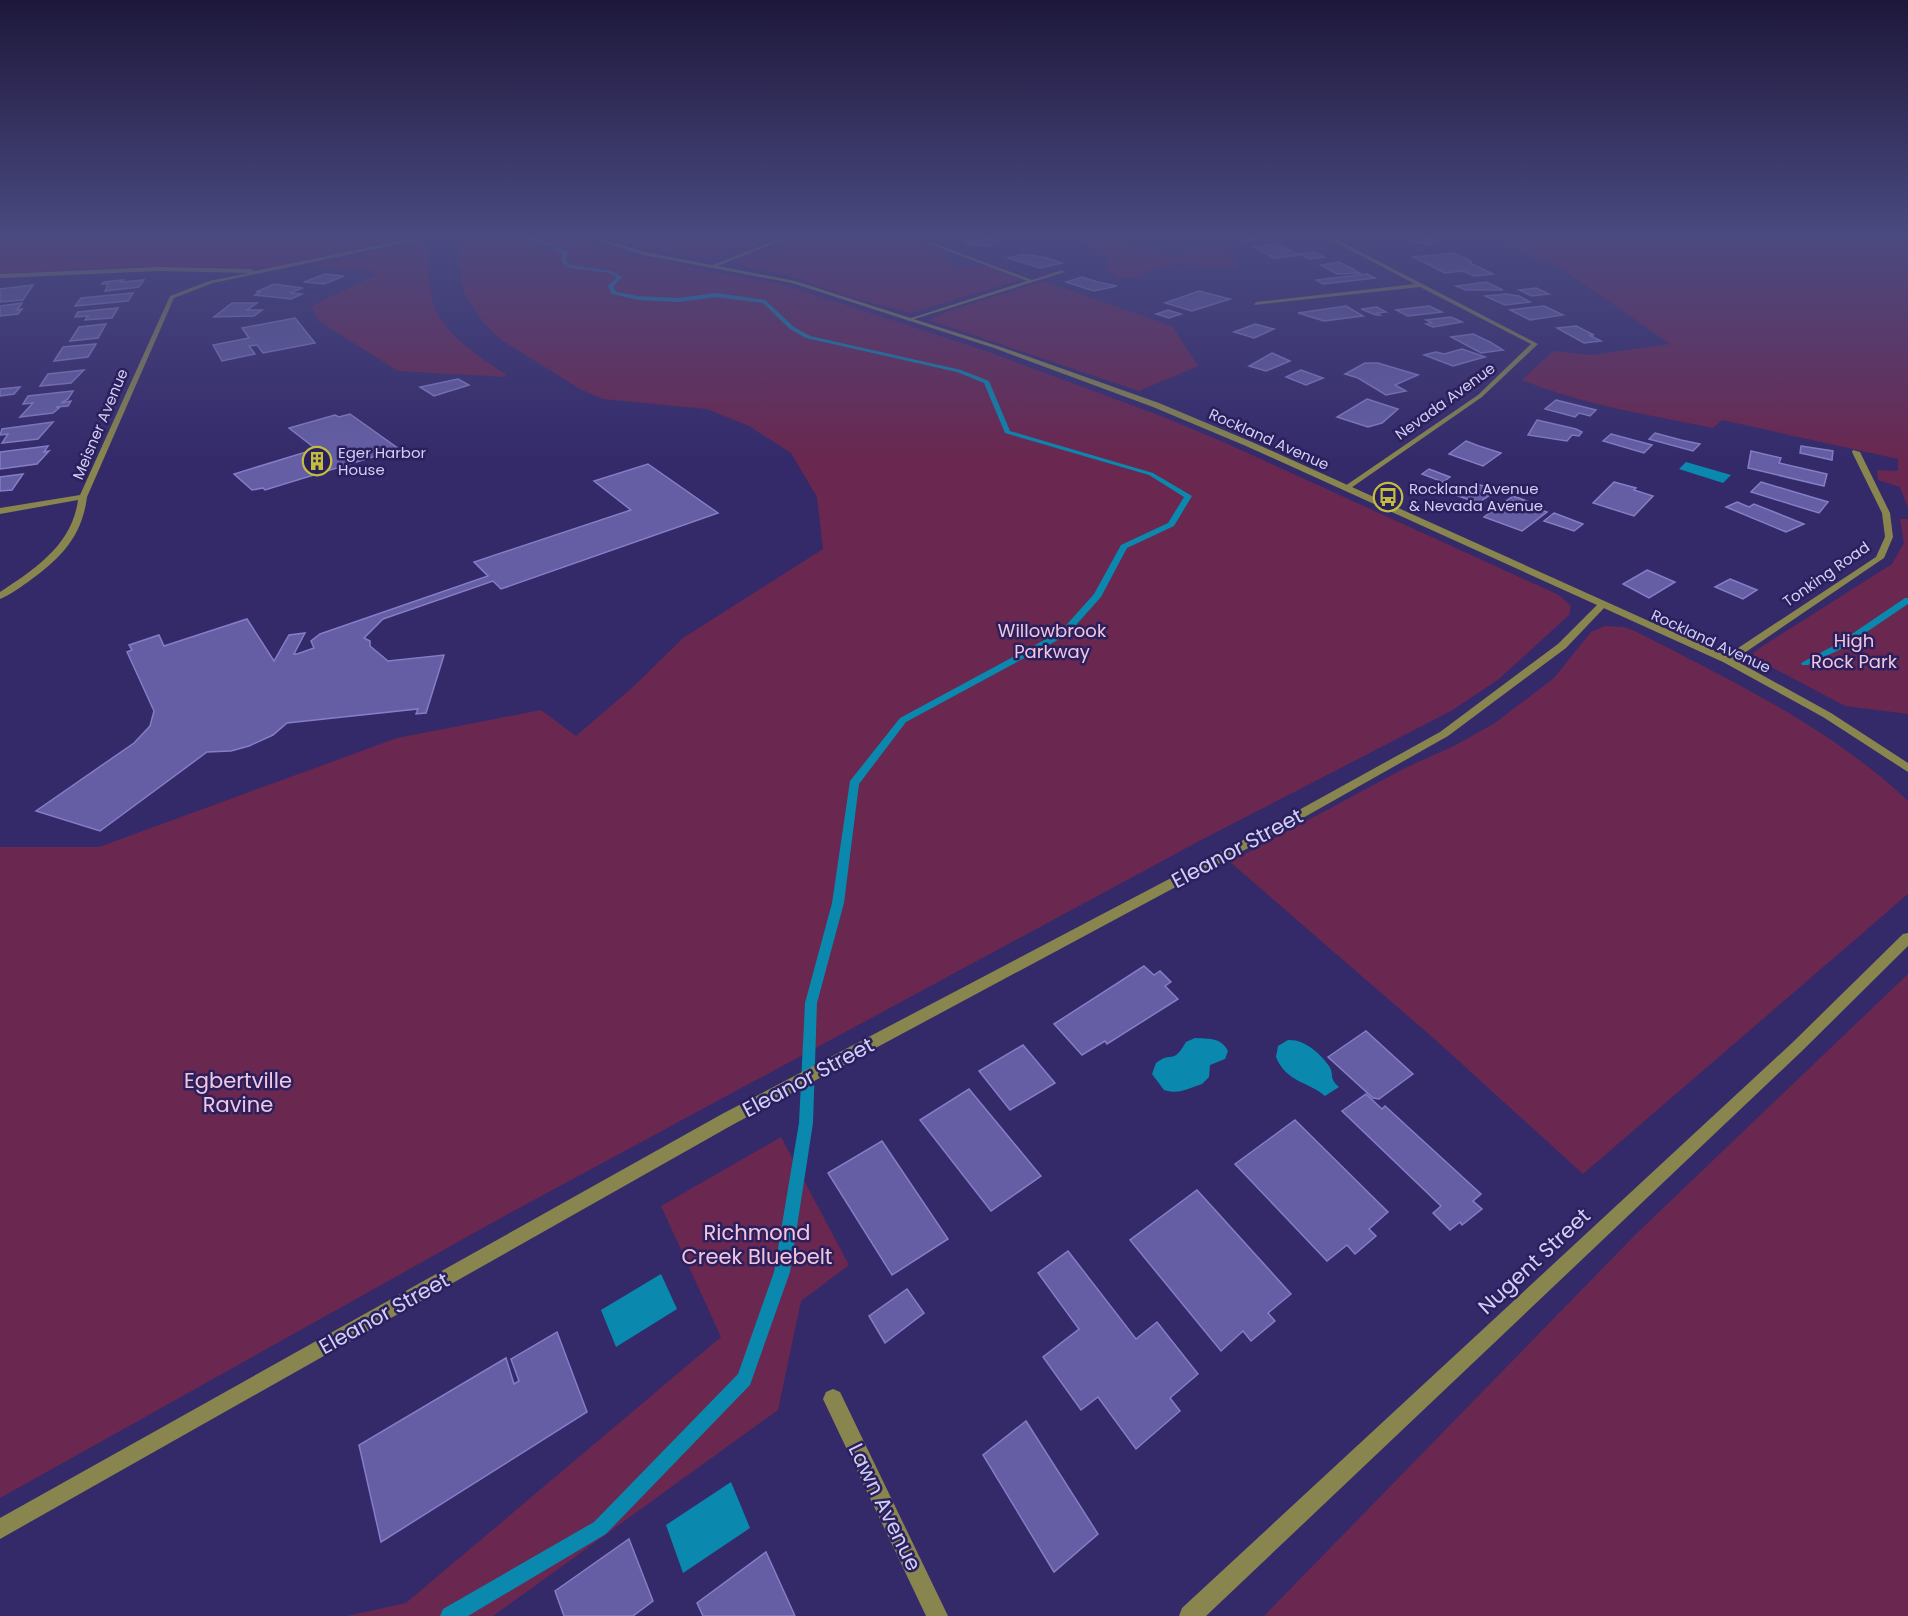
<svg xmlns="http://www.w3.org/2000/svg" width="1908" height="1616" font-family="Poppins,sans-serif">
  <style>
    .green { fill: #6a274f }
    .water { fill: #0a88ae }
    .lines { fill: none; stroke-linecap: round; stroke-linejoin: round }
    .stream { fill: #0a88ae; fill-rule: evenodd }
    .building { fill: #655ea5; stroke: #837ec6; stroke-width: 1.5 }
    .minor { fill: #88864e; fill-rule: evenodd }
    .tertiary { fill: #88864e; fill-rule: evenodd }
    .labels { text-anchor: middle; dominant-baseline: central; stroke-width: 5; stroke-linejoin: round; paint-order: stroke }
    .far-street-label { font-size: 15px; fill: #d0cff5; stroke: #2b1f5e }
    .far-poi-label { font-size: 15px; fill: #d0cff5; stroke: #2b1f5e; text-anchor: start }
    .park-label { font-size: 18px; fill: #f2c7dd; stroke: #2b1f5e }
    .near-street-label { font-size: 21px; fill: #d0cff5; stroke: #2b1f5e }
    .near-park-label { font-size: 21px; fill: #f2c7dd; stroke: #2b1f5e }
  </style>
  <rect width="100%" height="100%" fill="#342a6a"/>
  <g class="green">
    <polygon points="0,234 428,234 272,267 135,266 0,274"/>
    <polygon points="463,234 566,234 628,255 784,285 986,351 1161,416 1221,441 1559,595 1571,606 1569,615 1499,679 1451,711 1203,839 508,1214 0,1498 0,847 99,847 397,738 541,710 576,736 634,686 683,638 823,549 817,497 791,453 749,426 707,409 603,399 580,389 500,339 483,322 464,293 458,257"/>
    <polygon points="594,234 786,234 707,259 643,249"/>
    <path d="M810 234H899L942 251C950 276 968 264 988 267 998 268 1012 275 1020 280L911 313 857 299 787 275 742 266 738 262 748 255Z"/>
    <path d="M1067 234H1136L1128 238 1130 249 1170 255 1225 251 1239 265C1215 268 1189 262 1167 265 1141 270 1135 289 1106 270L1108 257Z"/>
    <path d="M1481 234H1908V508L1900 487 1878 480 1877 470 1898 471V459L1722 420 1713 428C1649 415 1583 405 1522 380L1553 351 1591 355 1670 344 1562 269Z"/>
    <path d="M427 240C429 260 427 282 433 302 442 334 479 356 505 374L506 377 398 371 319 321 311 306 376 275 371 271 312 266Z"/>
    <polygon points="1044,281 1172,326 1198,366 1139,391 929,320 948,311"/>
    <polygon points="1900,519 1908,519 1908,714 1845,706 1756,659 1753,653 1758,649 1892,564 1904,543"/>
    <path d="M1605 626 1624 627 1635 631C1730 680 1830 727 1908 801V894L1583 1174 1439 1043 1230 862 1407 767 1454 746 1495 723 1554 678 1591 632Z"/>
    <polygon points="1908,974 1908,1616 1264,1616 1636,1234"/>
    <polygon points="781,1137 849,1265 801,1301 778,1410 493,1616 347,1616 406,1603 721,1337 661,1206"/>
  </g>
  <g class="water">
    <polygon points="1686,462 1731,475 1723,483 1679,469"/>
    <path d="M1195 1038C1209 1039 1221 1037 1228 1051L1225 1059 1210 1065 1209 1077 1202 1084C1189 1088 1179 1095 1164 1090L1152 1074 1156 1063C1173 1050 1172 1066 1186 1042Z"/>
    <path d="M1288 1040C1304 1039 1320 1053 1329 1066 1335 1076 1328 1077 1339 1087L1325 1096C1309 1082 1286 1082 1276 1057L1278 1046Z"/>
    <polygon points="661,1274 677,1309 616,1347 601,1310"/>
    <polygon points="731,1482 750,1528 683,1573 666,1525"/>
  </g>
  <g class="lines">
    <g class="stream">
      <polygon points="327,234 397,234 395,235"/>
      <path d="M511 234C530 234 550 243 567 252L566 261 569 265 611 271 622 277 613 286 616 292 638 296 678 298 716 293 765 300 794 327 810 336 961 370 989 381 1010 431 1153 473 1192 496 1174 526 1127 548 1101 597 1067 635 906 722 859 784 844 903 817 1003 813 1123 790 1272 750 1385 606 1534 468 1616H440L443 1609 594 1522 738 1374 774 1272 799 1123 805 1003 832 903 850 781 900 718 1061 631 1094 594 1121 545 1168 523 1184 497 1149 475 1005 433 984 383 957 372 806 338 790 329 763 303 716 297 678 302 638 300 612 294 608 286 617 277 610 273 566 267 562 261 563 254 549 246Z"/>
      <polygon points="1905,598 1908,598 1908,604 1843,648 1808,665 1802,665 1801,663 1837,644"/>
    </g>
  </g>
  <g class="building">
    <polygon points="1213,234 1251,234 1259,240 1243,242 1232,236 1218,237"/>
    <polygon points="1385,234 1428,234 1433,236 1427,238 1440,241 1427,245"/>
    <polygon points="981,235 986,237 1001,242 985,246 967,243 970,241 963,239"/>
    <polygon points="1279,244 1299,255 1274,258 1254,247"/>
    <polygon points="1314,252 1324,257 1309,259 1299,254"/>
    <polygon points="1454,253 1472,262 1468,262 1493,274 1474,276 1463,271 1445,273 1413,257"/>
    <polygon points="1024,254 1047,258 1062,263 1040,268 1008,258"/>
    <polygon points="1339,262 1353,269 1360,273 1337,274 1321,265"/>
    <polygon points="325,274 344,276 324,284 304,282"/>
    <polygon points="1367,274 1375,278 1323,284 1316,280"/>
    <polygon points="1082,277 1098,282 1117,286 1094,291 1066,282"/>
    <polygon points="123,280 121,282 144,280 139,287 105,291 108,284 102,284 104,282"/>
    <polygon points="1486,282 1503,290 1466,290 1456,286"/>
    <polygon points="274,284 303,288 290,293 302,294 291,299 255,295 261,292 256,292"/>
    <polygon points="33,285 23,300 0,302 0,289"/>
    <polygon points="1536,288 1549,294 1532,296 1519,290"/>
    <polygon points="1199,291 1230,299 1192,311 1165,303"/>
    <polygon points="133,293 128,301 75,306 81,298"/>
    <polygon points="1506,294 1519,296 1530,302 1505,305 1485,296"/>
    <polygon points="22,303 17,310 22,309 18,314 0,316 0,306"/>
    <polygon points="232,303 257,303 247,310 262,310 254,316 214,317"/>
    <polygon points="1346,306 1363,316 1324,321 1298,313"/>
    <polygon points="1429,306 1442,312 1408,316 1396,310"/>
    <polygon points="1544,306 1563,315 1530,320 1510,310"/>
    <polygon points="1377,307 1386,312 1377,313 1380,315 1376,315 1361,309"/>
    <polygon points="118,308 112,318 85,320 88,316 75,317 78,312"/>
    <polygon points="1168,310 1181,314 1169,318 1156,314"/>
    <polygon points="1451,317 1462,322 1433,327 1426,324 1432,323 1426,320"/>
    <polygon points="295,318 315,343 263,353 257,345 249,346 255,354 222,361 213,345 249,338 242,328"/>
    <polygon points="106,324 98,338 70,341 79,327"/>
    <polygon points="1255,324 1274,329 1254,338 1234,332"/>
    <polygon points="1576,326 1594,335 1589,335 1601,341 1584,343 1557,328"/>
    <polygon points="1473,334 1490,342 1503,350 1481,353 1451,337"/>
    <polygon points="96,344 88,357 54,361 63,347"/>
    <polygon points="1462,349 1485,357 1453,366 1424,355 1436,352 1444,354"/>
    <polygon points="1272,353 1290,361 1266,371 1249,366"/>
    <polygon points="1365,363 1378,363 1418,375 1395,385 1406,391 1386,395 1358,378 1345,374"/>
    <polygon points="84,370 71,383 40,386 48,374"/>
    <polygon points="1301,370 1323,378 1306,385 1286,377"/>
    <polygon points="458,379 469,385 434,396 420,387"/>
    <polygon points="20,387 14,394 0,396 0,389"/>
    <polygon points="73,391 68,399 61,403 71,401 68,406 56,407 59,408 53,413 20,417 33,403 23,404 28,396"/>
    <polygon points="1367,399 1398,409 1382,423 1368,427 1337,417"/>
    <polygon points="1556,400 1596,410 1590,416 1579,413 1575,417 1545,409"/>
    <polygon points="350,414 399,449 265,490 263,488 252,490 234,474 316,449 289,428 335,415 339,417"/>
    <polygon points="1537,420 1576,429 1582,432 1579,436 1572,435 1567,441 1528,435"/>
    <polygon points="53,422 38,439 2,443 8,434 0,435 2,429"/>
    <polygon points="1655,433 1681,440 1700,444 1693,451 1649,439"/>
    <polygon points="1611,434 1652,445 1644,453 1603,441"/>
    <polygon points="1466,441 1479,446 1501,453 1483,466 1449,454"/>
    <polygon points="48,446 44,452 49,451 37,464 0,469 0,452"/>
    <polygon points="1801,446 1833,451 1832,460 1800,453"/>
    <polygon points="1751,451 1781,458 1779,463 1827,474 1824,486 1748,468"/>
    <polygon points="648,464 718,513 501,589 493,581 383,619 364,638 370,641 370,646 388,661 444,655 426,713 416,714 418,709 287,723 273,735 249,746 231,751 207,752 100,831 36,811 134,743 150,726 154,711 127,652 132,650 129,645 159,635 164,646 247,619 274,661 289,635 305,633 294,654 297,654 314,648 311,641 320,634 488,576 474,562 631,510 594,481"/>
    <polygon points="1429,469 1450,477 1443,482 1422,474"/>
    <polygon points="23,474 12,490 0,491 0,477"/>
    <polygon points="1614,482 1636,488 1634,490 1653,496 1634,516 1593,503"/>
    <polygon points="1761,482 1828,502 1819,513 1751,492"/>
    <polygon points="1477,484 1487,487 1481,492 1490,495 1478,503 1458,496"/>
    <polygon points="1513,496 1527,501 1524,504 1547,512 1522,531 1484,517"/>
    <polygon points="1737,502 1749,507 1754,504 1804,524 1786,532 1726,507"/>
    <polygon points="1554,513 1583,524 1574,531 1544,521"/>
    <polygon points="1647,570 1675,582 1649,598 1623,584"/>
    <polygon points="1730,579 1757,590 1743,599 1715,587"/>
    <polygon points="1144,966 1154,975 1160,971 1171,982 1165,986 1178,999 1107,1044 1105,1041 1082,1055 1054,1024"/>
    <polygon points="1366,1031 1413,1074 1379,1099 1373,1098 1328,1057"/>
    <polygon points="1023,1045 1055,1083 1010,1110 979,1071"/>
    <polygon points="969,1089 1041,1176 991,1211 920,1120"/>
    <polygon points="1366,1094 1382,1109 1385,1106 1481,1194 1473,1201 1482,1209 1462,1225 1460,1222 1450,1230 1433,1213 1441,1206 1342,1111"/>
    <polygon points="1295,1120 1388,1212 1369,1229 1376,1236 1355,1254 1347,1245 1327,1261 1235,1164"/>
    <polygon points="882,1141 948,1239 892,1275 828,1173"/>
    <polygon points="1197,1190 1291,1294 1268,1313 1275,1321 1251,1341 1243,1331 1221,1351 1130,1240"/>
    <polygon points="1068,1251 1136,1339 1157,1322 1198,1374 1170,1398 1180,1411 1136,1449 1098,1397 1081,1410 1043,1357 1079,1329 1038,1273"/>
    <polygon points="907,1289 924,1313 885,1343 869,1316"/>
    <polygon points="557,1332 587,1412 381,1542 359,1445 506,1358 514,1384 519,1381 511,1359"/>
    <polygon points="1026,1421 1098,1534 1054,1572 983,1455"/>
    <polygon points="629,1539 653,1601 633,1616 564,1616 555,1591"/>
    <polygon points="766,1552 795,1616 703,1616 697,1603"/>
  </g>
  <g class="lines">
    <g class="minor">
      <path d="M435 234H446L213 283 174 298 87 497C82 537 60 559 28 582 19 588 10 595 0 599V592C35 569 72 545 78 500L0 514V508L80 495 170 296 209 281 249 273 159 271 0 278V274L159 267 252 269 254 271Z"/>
      <polygon points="791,234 798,234 715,267 710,266"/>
      <polygon points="1320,234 1326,234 1538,344 1482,397 1348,490 1345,490 1345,486 1478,395 1531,344 1420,287 1254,305 1256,302 1415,284"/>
      <polygon points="930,242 1032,280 1062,270 1065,272 908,321 908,319 1027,281 930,244"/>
      <polygon points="1853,450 1860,452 1890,513 1893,537 1884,558 1731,662 1723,662 1723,658 1876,557 1885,537 1882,513 1852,452"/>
      <polygon points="1602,602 1605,603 1605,607 1566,648 1448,736 1278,832 734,1124 0,1539 0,1518 722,1114 1270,826 1440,732 1558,644 1599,603"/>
      <polygon points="1908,933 1908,946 1802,1051 1206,1616 1179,1616 1182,1608 1792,1043 1903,934"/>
      <polygon points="833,1389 840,1392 948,1616 926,1616 823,1399 826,1392"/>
    </g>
    <polygon class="tertiary" points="577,234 585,234 645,252 795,281 998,346 1159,403 1252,442 1731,658 1831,713 1908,763 1908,772 1823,717 1723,662 1246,446 1153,407 994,348 792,283 644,255"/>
  </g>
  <linearGradient id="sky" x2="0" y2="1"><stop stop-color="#1d173a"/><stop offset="0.51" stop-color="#4a4a81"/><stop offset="1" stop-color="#4a4a81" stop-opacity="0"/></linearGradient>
  <rect width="1908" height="461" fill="url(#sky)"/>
  <defs>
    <g id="building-ring" transform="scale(1.5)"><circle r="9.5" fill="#2b1f5e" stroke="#c3bd3e" stroke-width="1.5"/><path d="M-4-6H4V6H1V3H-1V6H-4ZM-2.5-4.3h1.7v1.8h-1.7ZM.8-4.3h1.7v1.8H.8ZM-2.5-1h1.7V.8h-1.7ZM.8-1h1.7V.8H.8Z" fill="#c3bd3e"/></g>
    <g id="bus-ring" transform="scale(1.5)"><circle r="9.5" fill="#2b1f5e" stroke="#c3bd3e" stroke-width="1.5"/><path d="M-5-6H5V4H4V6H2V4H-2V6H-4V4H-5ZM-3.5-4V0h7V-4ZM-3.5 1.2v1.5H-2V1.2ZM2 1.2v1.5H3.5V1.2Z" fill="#c3bd3e"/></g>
  </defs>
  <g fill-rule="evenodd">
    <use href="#building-ring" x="317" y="461"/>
    <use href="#bus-ring" x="1388" y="497"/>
  </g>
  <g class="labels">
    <g class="far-street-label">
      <text transform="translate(1445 401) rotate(-36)">Nevada Avenue</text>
      <text transform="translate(100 424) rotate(-67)">Meisner Avenue</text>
      <text transform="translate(1269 439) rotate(24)">Rockland Avenue</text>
      <text transform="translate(1826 574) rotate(-35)">Tonking Road</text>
      <text transform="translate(1711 641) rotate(25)">Rockland Avenue</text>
    </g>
    <g class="far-poi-label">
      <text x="338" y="452">Eger Harbor<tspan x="338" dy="17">House</tspan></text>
      <text x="1409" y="488">Rockland Avenue<tspan x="1409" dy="17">&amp; Nevada Avenue</tspan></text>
    </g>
    <g class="park-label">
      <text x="1052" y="630">Willowbrook<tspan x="1052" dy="21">Parkway</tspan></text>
      <text x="1854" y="640">High<tspan x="1854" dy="21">Rock Park</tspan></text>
    </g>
    <g class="near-street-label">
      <text transform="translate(1237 848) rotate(-28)">Eleanor Street</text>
      <text transform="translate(808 1077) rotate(-28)">Eleanor Street</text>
      <text transform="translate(1534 1261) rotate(-43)">Nugent Street</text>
      <text transform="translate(384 1313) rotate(-29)">Eleanor Street</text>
      <text transform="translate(885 1507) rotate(64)">Lawn Avenue</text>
    </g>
    <g class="near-park-label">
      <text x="238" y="1080">Egbertville<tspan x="238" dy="24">Ravine</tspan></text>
      <text x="757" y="1232">Richmond<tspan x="757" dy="24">Creek Bluebelt</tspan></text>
    </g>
  </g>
</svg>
